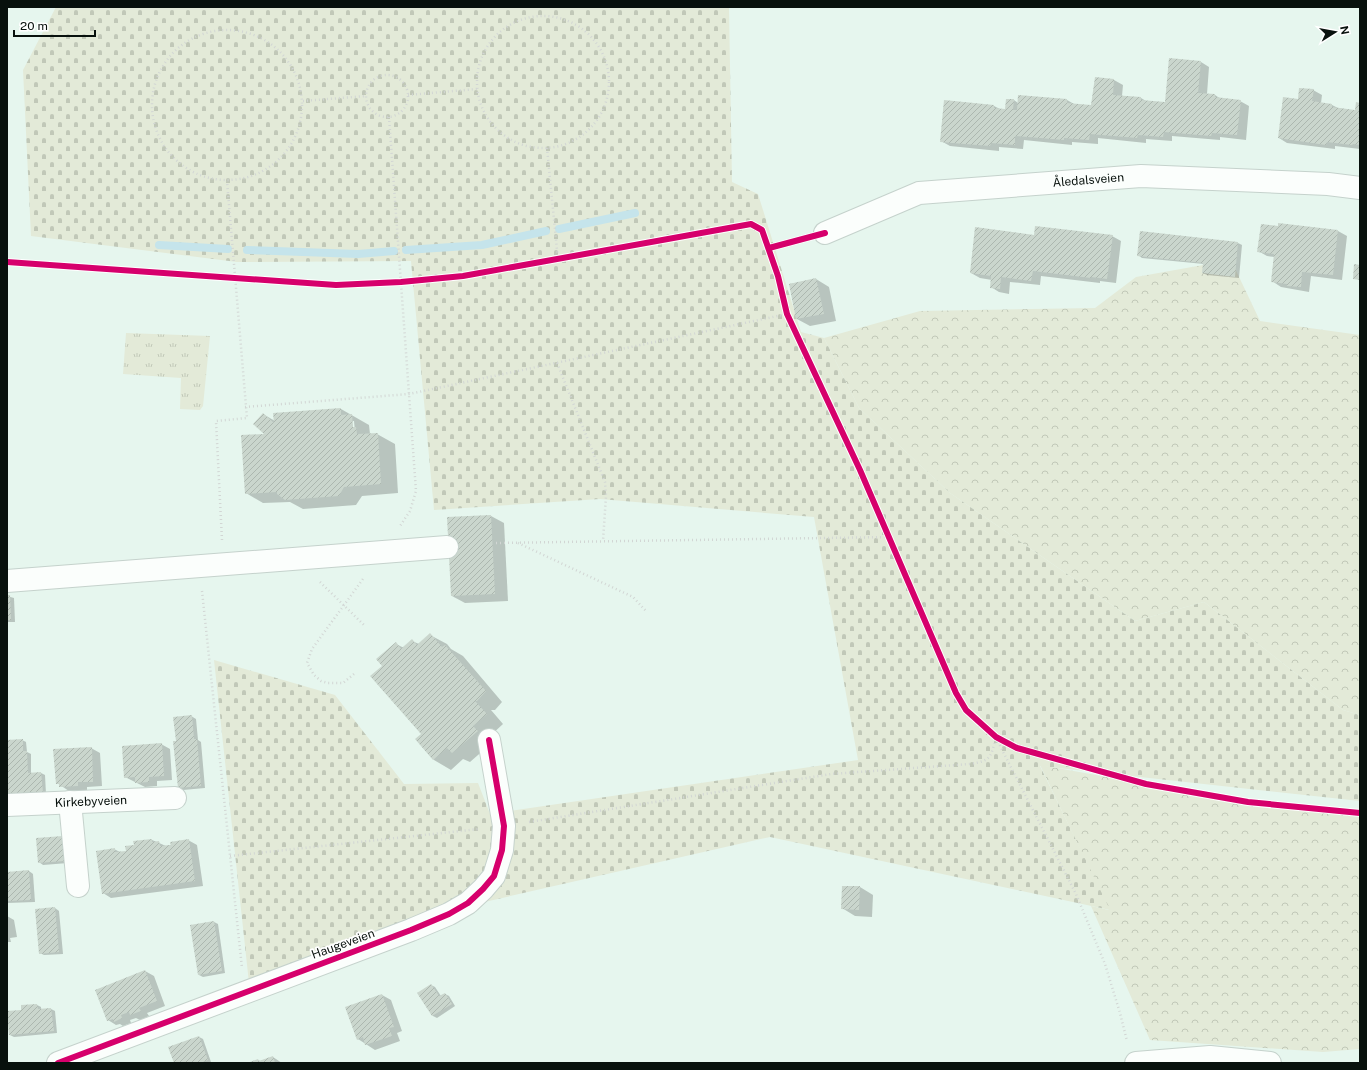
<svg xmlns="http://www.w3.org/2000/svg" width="1367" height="1070" font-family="'Public Sans',sans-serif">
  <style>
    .grass { fill: url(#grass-tufts) }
    .forest { fill: url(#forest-crowns) }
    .cemetery { fill: url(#cemetery-stones) }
    .shadow { fill: #0003; fill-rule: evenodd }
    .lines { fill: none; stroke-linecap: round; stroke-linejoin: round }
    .stream { stroke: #c5e4eb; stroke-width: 8 }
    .building { fill: url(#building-hatch) }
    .minor-casing { stroke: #c5d2cc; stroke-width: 24 }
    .path { stroke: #d2d6d4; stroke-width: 2.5; stroke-dasharray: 1 3; stroke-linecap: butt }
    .minor { stroke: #fbfefc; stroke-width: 22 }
    .cycleway-casing { stroke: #fff; stroke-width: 8 }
    .cycleway { stroke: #d6006c; stroke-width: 6 }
    .labels { text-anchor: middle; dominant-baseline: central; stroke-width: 3.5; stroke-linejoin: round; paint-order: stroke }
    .street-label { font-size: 12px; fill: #08110d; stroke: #fff }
  </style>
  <defs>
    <pattern id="grass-tufts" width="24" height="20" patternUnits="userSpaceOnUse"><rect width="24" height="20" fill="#e3ead8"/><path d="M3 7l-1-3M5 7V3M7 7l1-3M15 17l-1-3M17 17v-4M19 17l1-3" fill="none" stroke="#c1c8b8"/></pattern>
    <pattern id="forest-crowns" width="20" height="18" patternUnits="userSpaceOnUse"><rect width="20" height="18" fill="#e3ead8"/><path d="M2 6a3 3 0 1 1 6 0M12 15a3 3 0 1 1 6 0" fill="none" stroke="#c1c8b8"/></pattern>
    <pattern id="cemetery-stones" width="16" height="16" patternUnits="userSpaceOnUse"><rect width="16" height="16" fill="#e3ead8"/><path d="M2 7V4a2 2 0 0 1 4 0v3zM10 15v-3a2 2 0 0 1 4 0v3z" fill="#c1c8b8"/></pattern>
    <pattern id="building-hatch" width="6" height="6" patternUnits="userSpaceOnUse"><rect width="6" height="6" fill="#cad6cd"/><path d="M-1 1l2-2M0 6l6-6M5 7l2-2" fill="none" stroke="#acb7af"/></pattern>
  </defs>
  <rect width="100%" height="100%" fill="#e6f6ee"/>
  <polygon class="grass" points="126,333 210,336 203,406 200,410 180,409 181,378 123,374"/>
  <g class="forest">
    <polygon points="1231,260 1260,321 1360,335 1360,715 1343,710 1204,602 1135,621 950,493 859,408 824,338 920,311 1095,308 1136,277"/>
    <polygon points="1040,765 1248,802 1360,813 1360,1049 1323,1052 1150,1040 1091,906 1109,910"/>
  </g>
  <polygon class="cemetery" points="56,7 729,7 732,182 758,194 801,332 824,338 859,408 950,493 1135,621 1204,602 1343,710 1360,715 1360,801 1040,766 1110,910 770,837 458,908 249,983 214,660 335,695 404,784 478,783 490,814 858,760 814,517 600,499 434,510 411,261 237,262 31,236 23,70"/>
  <g class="shadow">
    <polygon points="1201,62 1209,67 1207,94 1215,95 1221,99 1240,101 1249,106 1246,140 1220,137 1220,140 1172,136 1172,141 1146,139 1146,143 1098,138 1098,144 1072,142 1072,145 1024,140 1023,149 999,147 999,151 950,146 941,141 994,106 1000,109 1006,110 1014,100 1018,103 1019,96 1067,100 1074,104 1092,106 1096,78 1114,80 1123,85 1122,96 1141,98 1146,101 1166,103"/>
    <polygon points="1313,90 1322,95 1321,103 1332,105 1338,108 1356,111 1360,104 1360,149 1335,146 1335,149 1287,143 1279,138 1299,100"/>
    <polygon points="1279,224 1338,231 1347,236 1342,280 1311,276 1309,292 1281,287 1272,281 1275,257 1267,256 1258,251 1279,227"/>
    <polygon points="1141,233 1238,243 1242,245 1239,278 1207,275 1203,273 1204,264 1142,258 1138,255"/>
    <polygon points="1112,236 1121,241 1116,283 1100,281 1100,283 1041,276 1040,285 1010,282 1009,294 999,292 991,287 992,280 980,278 971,273"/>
    <polygon points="816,279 829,287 836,321 810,326 797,319 790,284"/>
    <path d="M341 409 369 425 370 434H377L395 444 398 493 362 496 356 505 303 509 290 502 263 503 246 493 266 434 263 414 275 421ZM352 421H354L355 432H353Z"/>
    <polygon points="491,516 504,523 508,601 465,603 452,596 448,518"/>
    <polygon points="7,596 14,598 15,622 7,622"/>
    <polygon points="430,635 447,644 451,649 463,656 502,702 495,710 491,710 503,724 490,736 494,741 470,762 463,759 451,770 434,760 416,739 422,734 383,666 396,644 404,648 412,641 419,644"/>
    <polygon points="191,716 196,719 198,740 201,742 205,788 183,790 179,788 177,742"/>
    <polygon points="22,740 26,742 27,752 31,754 31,774 41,773 45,775 46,794 7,797 7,741"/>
    <polygon points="161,744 170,749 172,780 157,781 157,786 145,787 125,777"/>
    <polygon points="91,748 100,753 102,786 87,787 87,790 69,791 57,783"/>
    <polygon points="62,837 68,863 43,865 39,862"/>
    <polygon points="152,840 166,846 188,840 197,845 203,886 111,898 103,893 114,849 120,852 127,852 135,846"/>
    <polygon points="29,871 33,874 35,902 7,903 7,873"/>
    <polygon points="860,887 873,895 872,917 855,916 842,908"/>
    <polygon points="55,908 59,911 63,954 44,955 40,953"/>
    <polygon points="7,916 14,920 17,937 10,938 11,942 7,942"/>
    <polygon points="214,922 218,924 225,973 203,977 199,975"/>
    <polygon points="145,971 154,976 165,1006 147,1013 149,1016 140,1020 136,1018 130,1020 131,1023 123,1026 120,1024 116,1025 108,1020"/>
    <polygon points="431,985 435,987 441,996 445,994 449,996 455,1006 437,1018 433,1016 418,993"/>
    <polygon points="382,995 391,1000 402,1031 397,1033 400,1041 375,1050 358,1039"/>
    <polygon points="37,1005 41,1007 41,1010 51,1009 55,1011 57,1033 14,1037 10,1035 22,1011"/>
    <polygon points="199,1037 203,1039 211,1062 175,1063"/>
    <polygon points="273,1057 282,1063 249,1063 258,1060 260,1061"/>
  </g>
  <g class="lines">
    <g class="stream">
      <polyline points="559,229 635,213"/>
      <polyline points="159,245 228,249"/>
      <polyline points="247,250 358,254 394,251"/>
      <polyline points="406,250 482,245 546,231"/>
    </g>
  </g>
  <g class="building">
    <polygon points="1169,58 1201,61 1198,93 1215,94 1215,97 1241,100 1237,135 1212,133 1211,136 1164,132 1163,137 1138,135 1137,138 1090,134 1089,140 1064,138 1064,140 1015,136 1015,145 991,143 990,146 940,142 944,100 994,105 994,108 1005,109 1006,99 1014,99 1013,110 1017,110 1018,95 1067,99 1067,103 1091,105 1095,77 1114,79 1113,95 1141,97 1141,100 1165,102"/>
    <polygon points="1299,88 1314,89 1312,101 1332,104 1332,107 1355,110 1356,102 1360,103 1360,145 1353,144 1352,145 1327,142 1326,145 1278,138 1283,97 1298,99"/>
    <polygon points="1278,223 1338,230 1333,275 1302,272 1301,287 1287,286 1287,284 1271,282 1274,254 1257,252 1261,224 1278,226"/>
    <polygon points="1035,226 1113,235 1107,279 1091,277 1091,278 1033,271 1031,281 1001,277 1000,289 990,288 991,276 970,273 975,227 1034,235"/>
    <polygon points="1140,231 1238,242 1235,277 1202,273 1203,263 1137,256"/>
    <polygon points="1354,264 1360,265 1360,280 1353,279"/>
    <polygon points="816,278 824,314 796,319 789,284"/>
    <polygon points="341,408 341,415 352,414 353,427 356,427 357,434 378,433 381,484 344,487 339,496 285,500 277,494 277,492 245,494 241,435 264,434 253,424 263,413 274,423 273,413"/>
    <polygon points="491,515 495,594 451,596 447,517"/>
    <polygon points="7,595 10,595 11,620 7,620"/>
    <polygon points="430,633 442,647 445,645 486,691 477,701 475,701 487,714 473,726 478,731 452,753 447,748 433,760 415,739 421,734 370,676 382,666 376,659 396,642 401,649 412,639 417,645"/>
    <polygon points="192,715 194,739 197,739 201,786 178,788 173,741 176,741 173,717"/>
    <polygon points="23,739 23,751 27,751 28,773 41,772 43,792 7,795 7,740"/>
    <polygon points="162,743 164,776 149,777 149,782 135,783 135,777 124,778 122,746"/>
    <polygon points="92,747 93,782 78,782 78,786 59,787 59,784 56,784 53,749"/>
    <polygon points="63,836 64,861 38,863 36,838"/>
    <polygon points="152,839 152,842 159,841 160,846 171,845 170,842 189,839 195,881 102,894 96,851 115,848 115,852 126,851 125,846 134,845 133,841"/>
    <polygon points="29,870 31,900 7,901 7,872"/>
    <polygon points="842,886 860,886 859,910 841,909"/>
    <polygon points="55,907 59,952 39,954 35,909"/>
    <polygon points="214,921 222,971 198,975 190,925"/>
    <polygon points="145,970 157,1001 139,1008 141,1011 130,1015 129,1012 121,1015 122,1018 114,1022 113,1019 107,1021 95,990"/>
    <polygon points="431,984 439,996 445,993 452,1004 432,1016 417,993"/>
    <polygon points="382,994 394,1027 389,1028 392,1036 365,1045 363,1037 357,1040 345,1007"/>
    <polygon points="37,1004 38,1009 51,1008 54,1031 9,1035 7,1011 21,1010 21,1005"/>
    <polygon points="199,1036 208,1060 200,1063 174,1063 168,1047"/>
    <polygon points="273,1056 275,1063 247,1063 258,1059 259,1061"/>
  </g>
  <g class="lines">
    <g class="minor-casing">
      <g id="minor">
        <path id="s1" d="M825 233 919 193 1141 176 1328 184 1360 188"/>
        <polyline points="7,581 447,547"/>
        <polyline points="70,802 78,886"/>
        <path id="s2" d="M7 805 175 798"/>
        <polyline points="58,1063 411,930 449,914 468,903 483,889 494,876 502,850 504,826 489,740"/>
        <polyline points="1136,1063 1210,1057 1270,1063"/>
      </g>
    </g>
    <g class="path">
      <circle cx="543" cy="82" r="66"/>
      <circle cx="227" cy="105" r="75"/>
      <circle cx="387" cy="96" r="21"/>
      <polyline points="408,95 477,89"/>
      <polyline points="303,101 366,96"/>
      <polyline points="389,117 416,491 410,511 400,526"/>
      <polyline points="547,148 558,260"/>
      <polyline points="557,363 605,482 606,496 603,541"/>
      <polyline points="245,407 409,394 787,314"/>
      <polyline points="222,540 216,421 247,418 227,181"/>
      <polyline points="496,543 890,537"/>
      <polyline points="518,543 633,597 646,611"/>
      <polyline points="320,582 364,625"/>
      <polyline points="202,591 242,968"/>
      <polyline points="354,674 343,683 328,683 321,681 314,675 307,663 312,649 363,579"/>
      <polyline points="996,738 1076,894 1105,964 1120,1013 1127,1041"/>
      <path d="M529 822 831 774 970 764C991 761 991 757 996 737"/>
      <polyline points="230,856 479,829"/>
    </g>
    <use href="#minor" class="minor"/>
    <g class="cycleway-casing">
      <g id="cycleway">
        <polyline points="769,248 825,233"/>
        <polyline points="7,262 336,285 401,282 463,276 751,224 762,230 778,276 787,314 860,470 956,693 966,710 996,737 1017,748 1146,784 1248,802 1360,813"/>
        <polyline points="58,1063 411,930 449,914 468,903 483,889 494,876 502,850 504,826 489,740"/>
      </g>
    </g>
    <use href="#cycleway" class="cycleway"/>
  </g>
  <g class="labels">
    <g class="street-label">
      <text stroke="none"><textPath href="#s1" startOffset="272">Åledalsveien</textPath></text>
      <text stroke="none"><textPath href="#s2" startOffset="84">Kirkebyveien</textPath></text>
      <text transform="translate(343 944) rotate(-20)">Haugeveien</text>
    </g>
  </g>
  <rect width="1367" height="1070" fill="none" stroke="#08110d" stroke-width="16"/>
  <g transform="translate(1335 32) rotate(79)" stroke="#ffffff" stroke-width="3" paint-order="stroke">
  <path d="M0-3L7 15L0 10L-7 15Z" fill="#08110d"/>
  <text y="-6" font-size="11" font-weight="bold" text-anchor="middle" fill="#08110d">N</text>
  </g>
  <path d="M14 30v6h81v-6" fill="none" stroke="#08110d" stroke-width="2"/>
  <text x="20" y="30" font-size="12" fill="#08110d" stroke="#ffffff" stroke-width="3" paint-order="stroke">20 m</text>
</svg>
